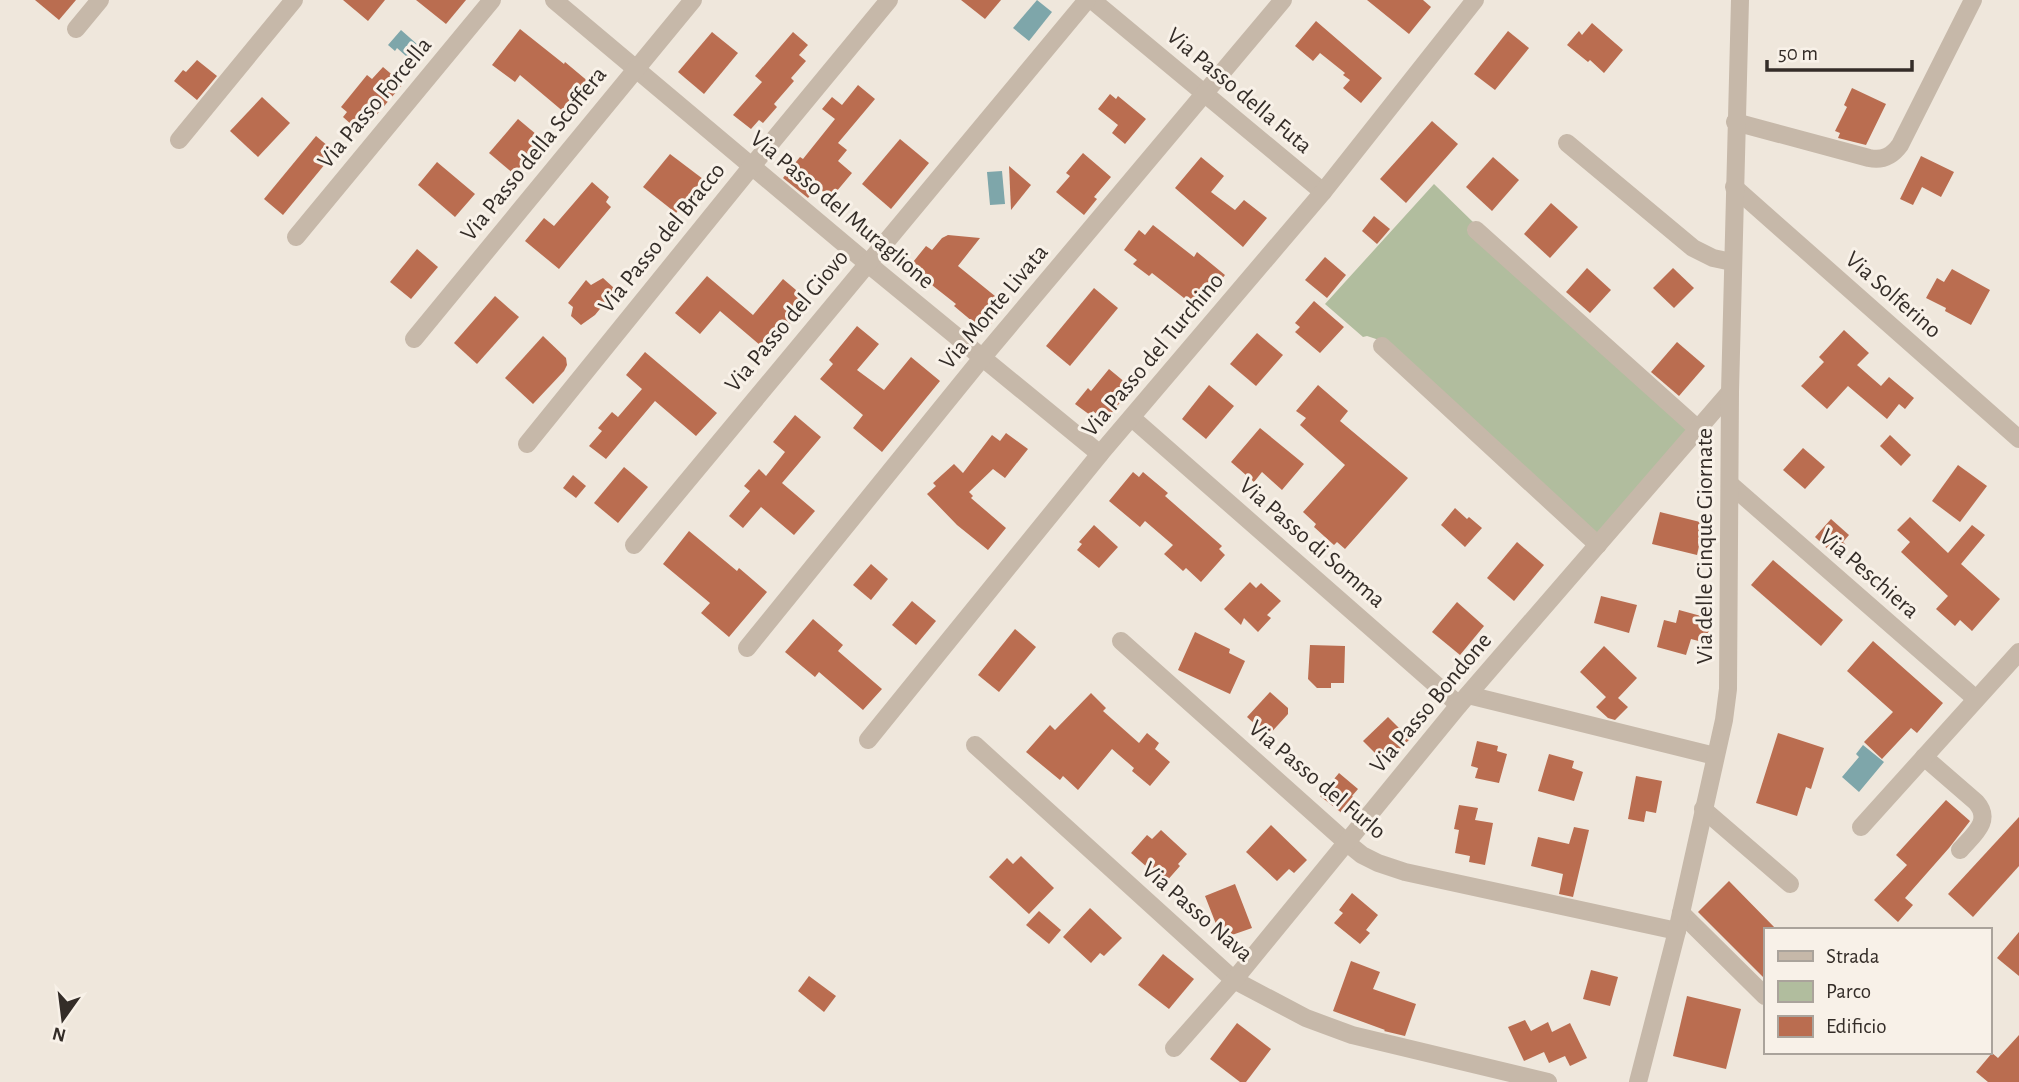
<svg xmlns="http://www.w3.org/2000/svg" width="2019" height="1082" font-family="'Alegreya Sans',sans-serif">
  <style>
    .green { fill: #b1bd9e }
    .water { fill: #7ea6aa }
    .building { fill: #ba6d50 }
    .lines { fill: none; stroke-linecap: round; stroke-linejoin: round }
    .street { stroke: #c6b8a9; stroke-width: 18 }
    .labels { text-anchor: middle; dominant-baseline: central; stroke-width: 6; stroke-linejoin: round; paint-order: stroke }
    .street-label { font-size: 24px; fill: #342d28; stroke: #f8f1e8 }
  </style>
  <rect width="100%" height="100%" fill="#efe7dc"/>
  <polygon class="green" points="1434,184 1474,223 1467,230 1689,432 1600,537 1379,340 1367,336 1363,337 1325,304"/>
  <g class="water">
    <polygon points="1037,0 1052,12 1029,41 1013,28"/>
    <polygon points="401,30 426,52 415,64 397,48 395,51 388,45"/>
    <polygon points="1002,171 1005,204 990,205 987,172"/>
    <polygon points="1863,745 1884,762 1859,792 1842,777 1859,757 1856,754"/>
  </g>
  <g class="building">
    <polygon points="35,0 76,0 59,20"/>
    <polygon points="343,0 385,0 368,21"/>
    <polygon points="416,0 466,0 446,24"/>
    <polygon points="961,0 1001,0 985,19"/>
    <polygon points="1367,0 1423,0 1431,7 1409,34"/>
    <polygon points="1316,21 1382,78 1361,103 1343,88 1350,80 1343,75 1345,73 1320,53 1313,61 1295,46"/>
    <polygon points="1592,23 1623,50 1604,73 1590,60 1588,62 1567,45 1579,31 1582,35"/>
    <polygon points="520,29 564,64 565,62 590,83 565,113 520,75 515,82 492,65"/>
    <polygon points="1508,31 1529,48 1495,90 1474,74"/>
    <polygon points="712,32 738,53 704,94 678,72"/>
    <polygon points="793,32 808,45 799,55 806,61 791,78 794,81 774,104 777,107 763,123 759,120 751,129 733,115 762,82 755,76"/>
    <polygon points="197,60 217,76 197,100 174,81 183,70 186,72"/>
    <polygon points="383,67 403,84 361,133 343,117 347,112 341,107 367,75 372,79"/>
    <polygon points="858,85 875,99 838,143 847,150 838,161 852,173 831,198 817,187 808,198 783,178 800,157 803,159 835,119 822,109 832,97 842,105"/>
    <polygon points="1852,88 1886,104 1866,145 1838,138 1840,133 1835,131 1847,107 1844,105"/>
    <polygon points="1110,94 1116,99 1118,96 1146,119 1125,144 1112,133 1118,125 1098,109"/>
    <polygon points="262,97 290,123 258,157 230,131"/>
    <polygon points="518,119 543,140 514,174 489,153"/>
    <polygon points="1432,121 1458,144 1406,203 1380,179"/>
    <polygon points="316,136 335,152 283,215 264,199"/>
    <polygon points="900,139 929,163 891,209 862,184"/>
    <polygon points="1083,153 1111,177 1094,197 1097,199 1084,215 1056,192 1070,176 1066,173"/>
    <polygon points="670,154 703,179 676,213 643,187"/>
    <polygon points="1921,156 1954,172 1941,197 1922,187 1913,205 1900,199"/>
    <polygon points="1201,157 1224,176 1211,192 1235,210 1244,200 1267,218 1243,247 1175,188"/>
    <polygon points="1493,157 1519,180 1492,211 1466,187"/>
    <polygon points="437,162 475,194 455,217 418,185"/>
    <polygon points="1009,166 1031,185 1011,210"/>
    <polygon points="592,182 609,197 606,202 611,207 559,269 525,241 544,218 554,226"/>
    <polygon points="1551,203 1578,227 1550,258 1524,234"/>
    <polygon points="1374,216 1390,229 1377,244 1362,231"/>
    <polygon points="1153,225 1194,257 1197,252 1225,275 1198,309 1152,273 1149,276 1133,264 1137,260 1124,250 1139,230 1145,235"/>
    <polygon points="948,235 980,238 958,266 1006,305 985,332 954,306 956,304 909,267 926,246 932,250 942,238"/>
    <polygon points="417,249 438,267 411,299 390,282"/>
    <polygon points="1325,257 1346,275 1327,298 1305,280"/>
    <polygon points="1587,268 1611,290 1590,313 1566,292"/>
    <polygon points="1673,268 1694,288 1674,308 1653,288"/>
    <polygon points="1952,269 1990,290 1971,325 1945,311 1946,308 1926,298 1937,278 1944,282"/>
    <polygon points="707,276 753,315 783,279 809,301 767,351 720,311 700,334 675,313"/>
    <polygon points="603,278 614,288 604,304 595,315 581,325 571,316 573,307 568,303 586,280 591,285"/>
    <polygon points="1094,288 1118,308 1070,366 1046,346"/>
    <polygon points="495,296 519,317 477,364 454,343"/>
    <polygon points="1314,301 1344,327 1320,353 1295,332 1300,327 1295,323"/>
    <polygon points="857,326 879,344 857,370 884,390 911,357 940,381 882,452 853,428 863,415 820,379 833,364 829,360"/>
    <polygon points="1844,330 1869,353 1857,365 1881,386 1889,377 1914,398 1905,409 1899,404 1887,419 1848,386 1827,409 1801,386 1824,362 1819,357"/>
    <polygon points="1257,333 1283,355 1256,386 1230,364"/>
    <polygon points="543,336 566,358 567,365 564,371 533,404 505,378"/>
    <polygon points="1677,342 1705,366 1679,396 1651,372"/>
    <polygon points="645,352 717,413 696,436 655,401 606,459 589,446 602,431 598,428 612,412 618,417 642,389 626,375"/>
    <polygon points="1109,369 1132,388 1105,421 1093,411 1090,415 1075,404 1088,388 1091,391"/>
    <polygon points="1209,385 1234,406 1206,439 1182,419"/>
    <polygon points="1318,385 1348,411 1340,421 1408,478 1345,549 1337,542 1334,545 1314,527 1316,524 1303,512 1345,465 1300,425 1306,418 1296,411"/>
    <polygon points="795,415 821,437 782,483 815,511 794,535 761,507 743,528 729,516 750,491 744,486 759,469 766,476 785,452 773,442"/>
    <polygon points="1260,428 1304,464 1282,490 1262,472 1254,482 1231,462"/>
    <polygon points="1006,433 1028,449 1005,478 993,469 969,492 973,496 971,498 1006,528 988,550 957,525 927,494 936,486 933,483 954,464 963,473 992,435 1000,441"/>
    <polygon points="1890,435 1911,455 1901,466 1880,446"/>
    <polygon points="1803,448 1825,467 1805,489 1783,470"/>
    <polygon points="1958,465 1987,486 1960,522 1932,501"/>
    <polygon points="624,467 648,487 618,523 594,503"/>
    <polygon points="1133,472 1139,477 1143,472 1168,493 1165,496 1222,546 1219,549 1225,555 1201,582 1186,568 1183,571 1164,554 1173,545 1145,521 1140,527 1109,501"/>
    <polygon points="573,475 586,486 576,498 563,488"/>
    <polygon points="1455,508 1467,519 1469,517 1482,528 1465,547 1441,525"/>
    <polygon points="1660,512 1704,523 1697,555 1652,544"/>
    <polygon points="1910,517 1948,553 1972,525 1985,535 1961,564 2000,599 1972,631 1960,620 1955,626 1936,609 1948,596 1901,552 1910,542 1897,530"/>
    <polygon points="1831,519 1849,535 1843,542 1846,545 1836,557 1815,537"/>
    <polygon points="1094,525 1118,547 1099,568 1077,550 1082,544 1079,542"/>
    <polygon points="689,531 737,571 739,568 767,592 729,637 701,613 710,603 663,564"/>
    <polygon points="1517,542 1544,565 1514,601 1487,578"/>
    <polygon points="1773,560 1843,620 1821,646 1751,585"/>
    <polygon points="871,564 888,579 871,600 853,585"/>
    <polygon points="1250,582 1256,588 1261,583 1281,601 1267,615 1271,618 1258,632 1244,618 1241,625 1224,609"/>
    <polygon points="1601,596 1637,605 1629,633 1594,623"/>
    <polygon points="912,601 936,621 916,645 892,625"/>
    <polygon points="1457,602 1484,626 1460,655 1432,632"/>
    <polygon points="1679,610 1712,619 1706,643 1691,639 1686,655 1657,647 1664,620 1676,623"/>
    <polygon points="813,619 843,645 838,651 882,689 863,710 819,672 815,677 785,652"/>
    <polygon points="1015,629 1036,647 999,692 978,675"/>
    <polygon points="1195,632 1230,649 1229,653 1245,661 1230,694 1178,670"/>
    <polygon points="1873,641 1943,703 1917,733 1911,728 1882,759 1864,742 1893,712 1847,671"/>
    <polygon points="1310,645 1345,646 1344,683 1331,683 1331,688 1317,688 1308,679"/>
    <polygon points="1604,646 1637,678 1618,698 1628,707 1615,720 1608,718 1596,707 1606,697 1580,672"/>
    <polygon points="1270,692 1288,708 1288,714 1268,736 1247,717"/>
    <polygon points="1091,693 1106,708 1103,711 1139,743 1147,733 1159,743 1155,749 1170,762 1150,786 1132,771 1134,768 1112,749 1078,790 1063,776 1060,780 1026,752 1050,725 1055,730"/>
    <polygon points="1388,717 1410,739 1385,763 1363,741"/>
    <polygon points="1778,733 1824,748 1811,789 1806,787 1797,816 1756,803"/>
    <polygon points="1477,741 1498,746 1497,751 1507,754 1499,783 1475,778 1478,768 1471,766"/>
    <polygon points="1549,754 1574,761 1572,768 1583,772 1574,801 1538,791"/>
    <polygon points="1339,773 1358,789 1352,796 1355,799 1343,814 1320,796"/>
    <polygon points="1636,776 1662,781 1656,813 1646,811 1644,822 1628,819"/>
    <polygon points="1946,800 1970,821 1949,848 1905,898 1913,905 1898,922 1874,900 1907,865 1896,855"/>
    <polygon points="1459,805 1478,808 1475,820 1493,823 1485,865 1469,862 1470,856 1455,853 1459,830 1454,829"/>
    <polygon points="2019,817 2019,866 1973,917 1948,894"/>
    <polygon points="1271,825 1307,860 1294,873 1289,869 1277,881 1246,852"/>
    <polygon points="1574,827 1589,830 1573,897 1559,894 1563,874 1531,866 1538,837 1569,844"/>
    <polygon points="1161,830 1187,854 1178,864 1180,866 1165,883 1131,853 1147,835 1152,839"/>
    <polygon points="1021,856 1054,888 1029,914 989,877 1007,858 1013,864"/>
    <polygon points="1729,881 1777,930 1765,930 1765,979 1698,912"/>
    <polygon points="1235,884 1252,928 1232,935 1229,929 1224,931 1221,923 1216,924 1205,896"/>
    <polygon points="1352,893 1378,915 1366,930 1370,933 1360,944 1334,923 1343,913 1339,910"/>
    <polygon points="1090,908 1122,938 1104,956 1100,953 1091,963 1063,937"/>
    <polygon points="1039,911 1061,930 1049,944 1026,925"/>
    <polygon points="2019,932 2019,976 1997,958"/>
    <polygon points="1163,954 1194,979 1169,1009 1138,985"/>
    <polygon points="1351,961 1380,972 1373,989 1416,1004 1405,1036 1384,1031 1385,1030 1333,1011"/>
    <polygon points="1591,970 1618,977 1610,1006 1583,999"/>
    <polygon points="809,976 836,996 824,1012 798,991"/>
    <polygon points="1687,996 1741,1009 1726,1069 1673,1056"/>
    <polygon points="1525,1020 1531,1031 1548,1022 1552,1032 1570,1023 1587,1058 1570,1066 1565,1056 1549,1063 1544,1052 1524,1061 1508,1027"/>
    <polygon points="1237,1023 1271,1049 1246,1082 1240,1082 1210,1059"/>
    <polygon points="2019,1035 2019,1082 1988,1082 1976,1072 1992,1053 1998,1058"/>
  </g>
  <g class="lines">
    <g class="street">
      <polyline points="554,0 867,263 1100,454"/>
      <polyline points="1092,0 1323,192"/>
      <polyline points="76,29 100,0"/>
      <path d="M1735 122 1869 158C1883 161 1892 156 1900 145L1973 0"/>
      <polyline points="179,140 294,0"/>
      <polyline points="1567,143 1693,248 1713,258 1732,262"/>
      <polyline points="1734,187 2019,439"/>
      <polyline points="1476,230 1698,429"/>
      <polyline points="296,237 492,0"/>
      <polyline points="414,339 693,0"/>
      <polyline points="1382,346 1598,545"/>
      <polyline points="1132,418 1459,705"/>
      <polyline points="527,444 752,166 889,0"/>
      <polyline points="1731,485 1976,699"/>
      <polyline points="634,545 1087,0"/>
      <polyline points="1121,641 1346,842 1362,855 1378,863 1405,872 1677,931"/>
      <polyline points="747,648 982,358 1283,0"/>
      <polyline points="1468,695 1715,756"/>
      <polyline points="868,740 1100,454 1323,192 1475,0"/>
      <polyline points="975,745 1234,980 1306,1018 1352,1035 1548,1082"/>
      <path d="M1924 757 1976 802C1993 821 1973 835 1960 850"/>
      <polyline points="1703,809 1790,884"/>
      <polyline points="1861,827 2019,652"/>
      <polyline points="1681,913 1765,996"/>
      <polyline points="1174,1048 1234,980 1459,705 1730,392"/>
      <polyline points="1638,1082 1677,931 1724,720 1728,689 1730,392 1740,0"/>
    </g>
  </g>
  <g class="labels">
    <g class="street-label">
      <text transform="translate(1239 91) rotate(40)">Via Passo della Futa</text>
      <text transform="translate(375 103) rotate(-50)">Via Passo Forcella</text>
      <text transform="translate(534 154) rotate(-51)">Via Passo della Scoffera</text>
      <text transform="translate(842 210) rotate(40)">Via Passo del Muraglione</text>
      <text transform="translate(662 238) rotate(-51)">Via Passo del Bracco</text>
      <text transform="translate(1893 295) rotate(41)">Via Solferino</text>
      <text transform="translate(994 307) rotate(-50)">Via Monte Livata</text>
      <text transform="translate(787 321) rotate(-50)">Via Passo del Giovo</text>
      <text transform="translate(1153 355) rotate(-50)">Via Passo del Turchino</text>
      <text transform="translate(1312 543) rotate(41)">Via Passo di Somma</text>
      <text transform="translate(1705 546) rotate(-90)">Via delle Cinque Giornate</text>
      <text transform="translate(1869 574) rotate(41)">Via Peschiera</text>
      <text transform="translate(1431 703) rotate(-50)">Via Passo Bondone</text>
      <text transform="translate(1317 780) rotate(40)">Via Passo del Furlo</text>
      <text transform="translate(1197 912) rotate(41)">Via Passo Nava</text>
    </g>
  </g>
  <rect x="1764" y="928" width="228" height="126" fill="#f8f1e8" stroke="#aaa39b" stroke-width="2"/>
  <rect x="1778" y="951" width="35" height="10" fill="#c6b8a9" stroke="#aaa39b" stroke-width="2"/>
  <text x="1826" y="963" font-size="21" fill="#342d28">Strada</text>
  <rect x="1778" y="981" width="35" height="21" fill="#b1bd9e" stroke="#aaa39b" stroke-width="2"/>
  <text x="1826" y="998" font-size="21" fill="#342d28">Parco</text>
  <rect x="1778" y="1016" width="35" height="21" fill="#ba6d50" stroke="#aaa39b" stroke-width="2"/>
  <text x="1826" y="1033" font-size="21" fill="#342d28">Edificio</text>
  <g transform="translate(63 1019) rotate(194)" stroke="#f8f1e8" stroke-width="5" paint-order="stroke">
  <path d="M0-5L12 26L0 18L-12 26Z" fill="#342d28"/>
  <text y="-10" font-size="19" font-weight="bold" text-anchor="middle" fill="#342d28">N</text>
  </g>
  <path d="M1767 60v10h145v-10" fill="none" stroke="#342d28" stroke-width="3.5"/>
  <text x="1778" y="60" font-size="21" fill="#342d28" stroke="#f8f1e8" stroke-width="5" paint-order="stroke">50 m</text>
</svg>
